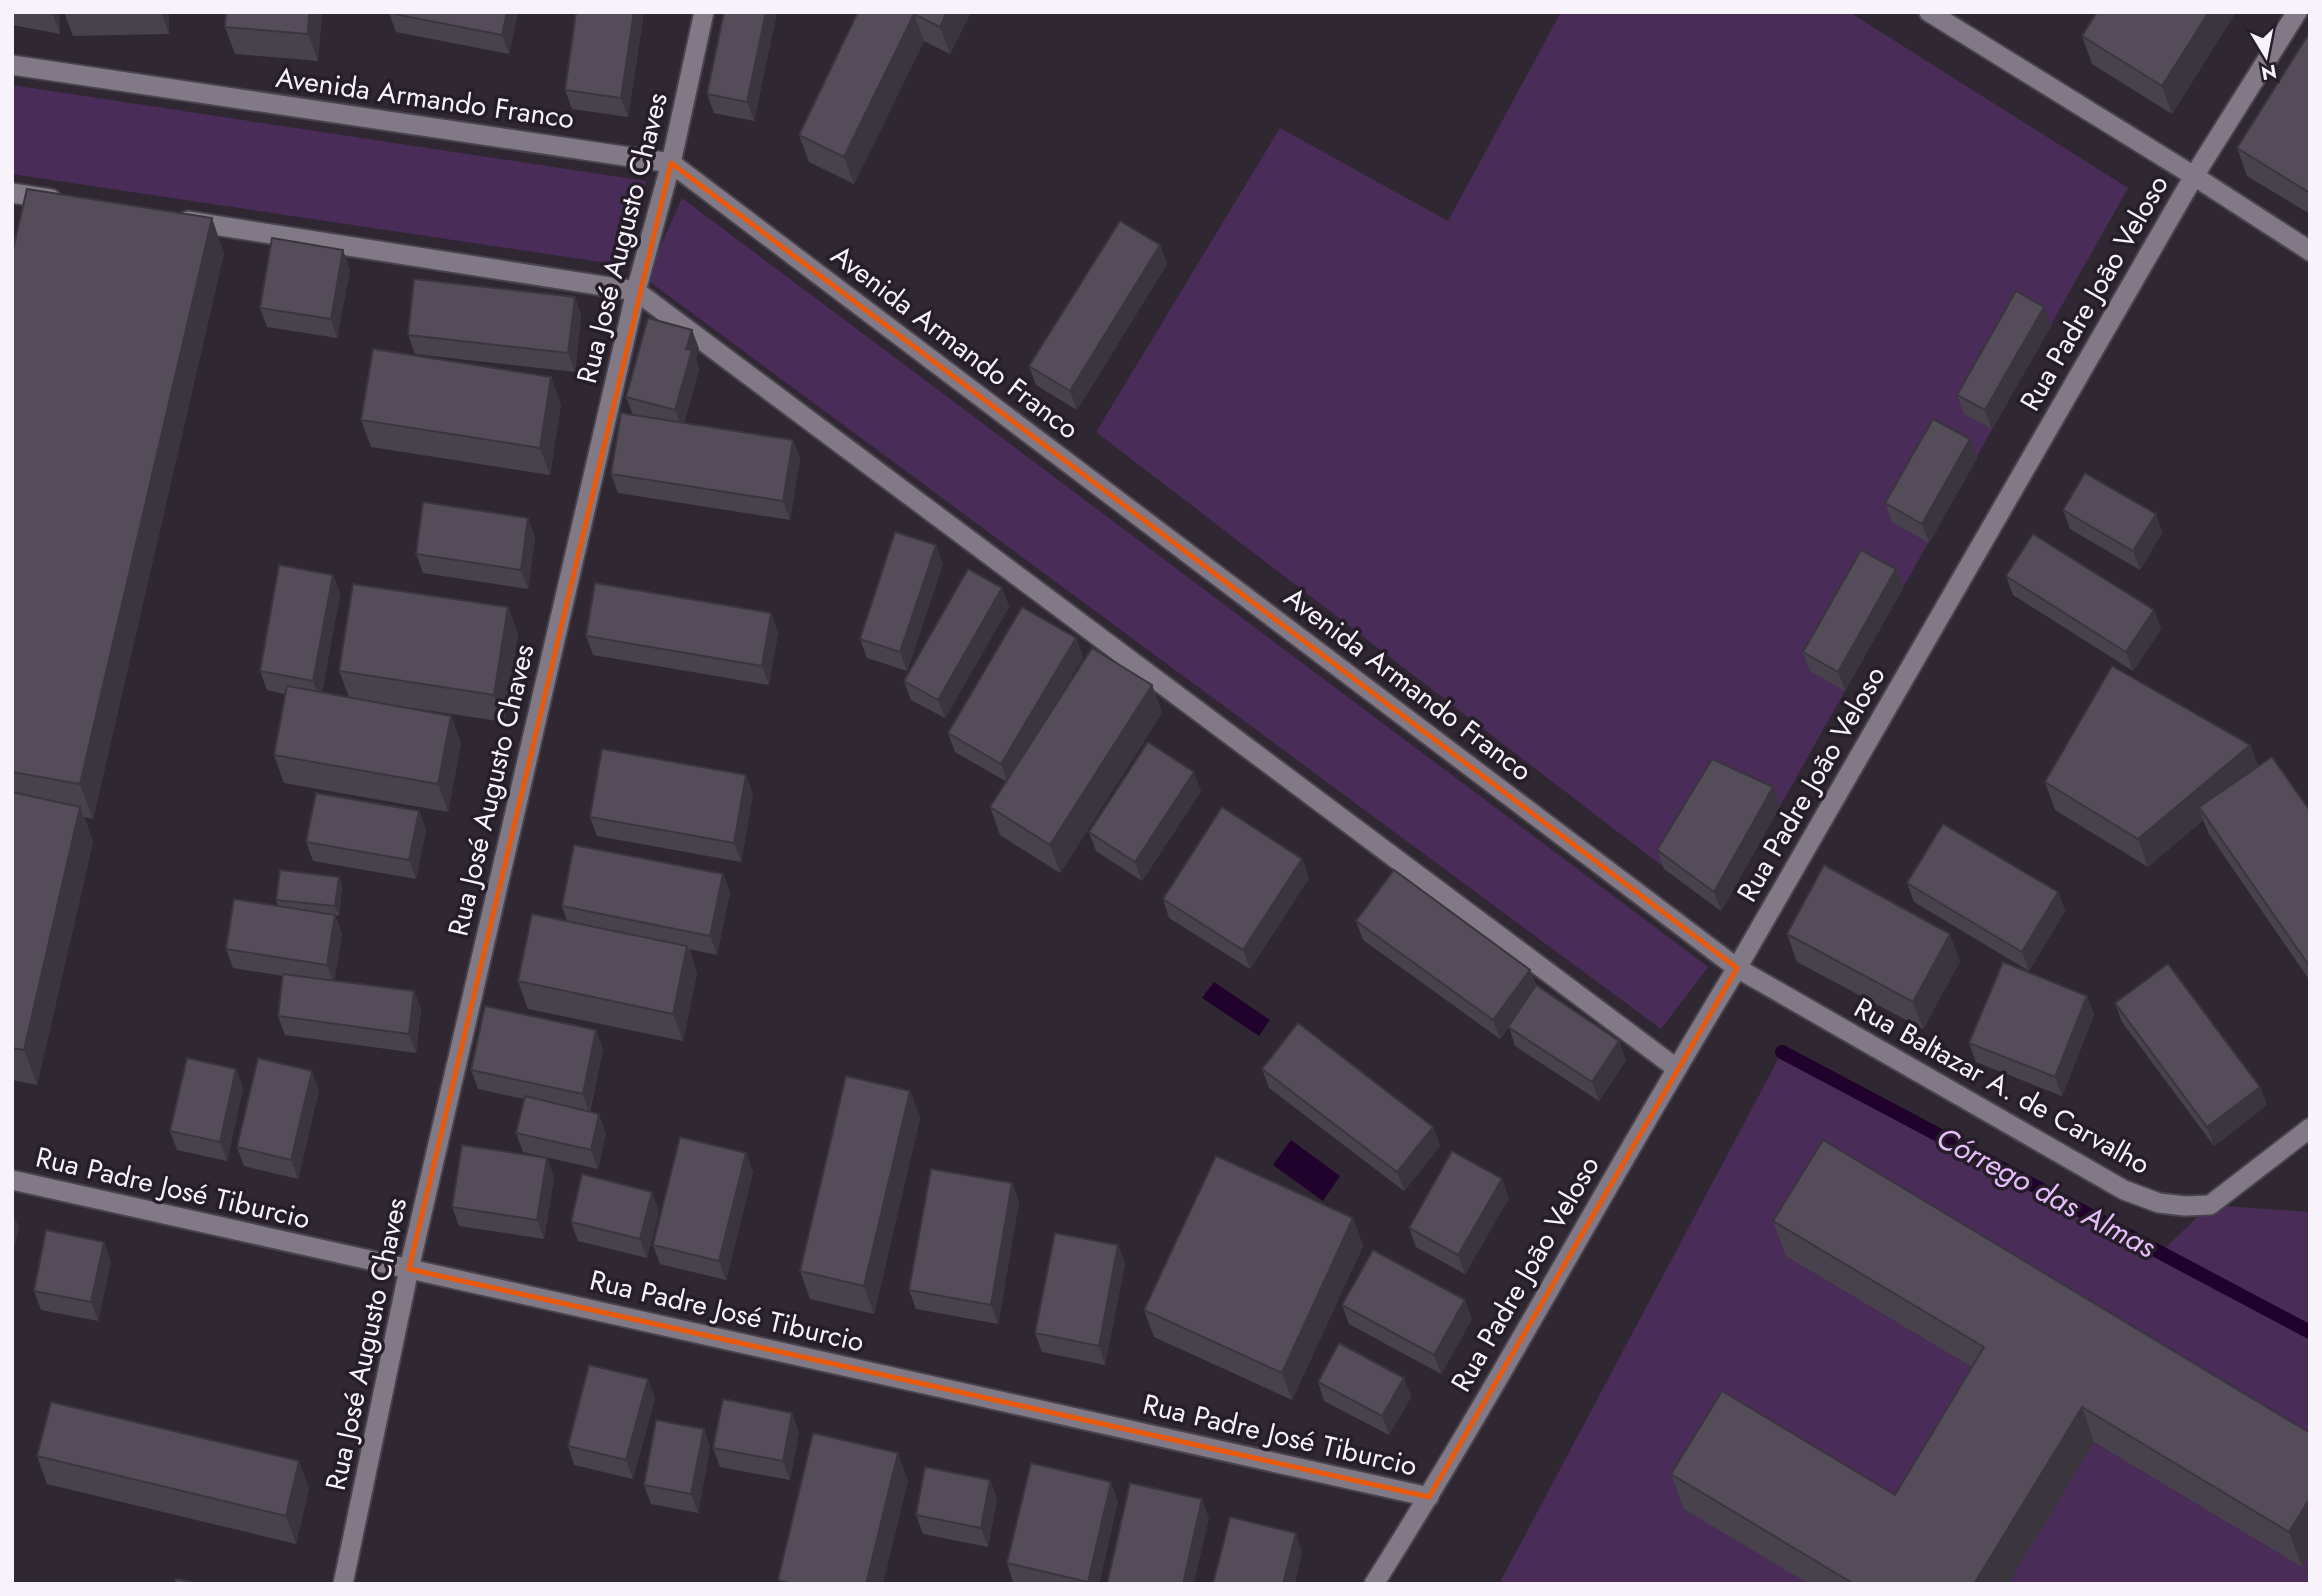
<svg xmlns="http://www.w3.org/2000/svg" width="2322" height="1596" font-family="Jost,sans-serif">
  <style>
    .green { fill: #492c57 }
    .water { fill: #20022c }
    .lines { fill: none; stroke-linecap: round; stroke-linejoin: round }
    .stream { stroke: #20022c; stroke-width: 14 }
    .minor-casing { stroke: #48434c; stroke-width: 23 }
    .tertiary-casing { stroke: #48434c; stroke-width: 23 }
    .minor { stroke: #827986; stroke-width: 19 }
    .tertiary { stroke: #827986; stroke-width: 19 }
    .wall { fill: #48424d }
    .shaded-wall { fill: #3b363e }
    .building { fill: #544d59; stroke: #3b363e; stroke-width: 2 }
    .marked { fill: none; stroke: #e8590c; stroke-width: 5; stroke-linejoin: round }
    .labels { text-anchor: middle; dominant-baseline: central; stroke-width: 7; stroke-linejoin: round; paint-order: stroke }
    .street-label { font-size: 28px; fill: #f8f3fa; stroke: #251e29 }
    .water-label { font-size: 30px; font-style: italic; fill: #e6bdfa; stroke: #251e29 }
  </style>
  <rect width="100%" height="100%" fill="#2f2833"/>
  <g class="green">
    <polygon points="1561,12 1849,12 2128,188 1721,911 1096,432 1280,128 1448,221"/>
    <polygon points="12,85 646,181 621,265 12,174"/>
    <polygon points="682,198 1708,967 1661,1029 646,279"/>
    <polygon points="1782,1052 2160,1253 2210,1205 2310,1212 2310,1584 1499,1584"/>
  </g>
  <g class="water">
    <polygon points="1214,982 1270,1020 1259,1036 1202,998"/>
    <polygon points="1291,1140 1340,1176 1323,1201 1273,1165"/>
  </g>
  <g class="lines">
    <polyline class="stream" points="1782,1052 2310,1332"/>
    <g class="minor-casing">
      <g id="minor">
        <polyline points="1929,12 2194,176 2310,251"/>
        <polyline points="671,163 1737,968 2124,1190 2159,1203 2185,1206 2210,1205 2310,1128"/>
        <polyline points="12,1180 1429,1497"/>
        <polyline points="343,1584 409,1269 636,291 1676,1068"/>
        <path d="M1374 1584C1501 1383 1613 1171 1737 968L2194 176 2297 12"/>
      </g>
    </g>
    <g class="tertiary-casing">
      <g id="tertiary">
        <polyline points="12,65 671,163"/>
        <polyline points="12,193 51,199"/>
        <polyline points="188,221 636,291 671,163 704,12"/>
      </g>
    </g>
    <use href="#minor" class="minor"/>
    <use href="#tertiary" class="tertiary"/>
  </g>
  <g class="wall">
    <polygon points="12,12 59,12 60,34 12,25"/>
    <polygon points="64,12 169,12 169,34 73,36"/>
    <polygon points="226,12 322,12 318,61 235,54 225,27"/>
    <polygon points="518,12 509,54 396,32 389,13"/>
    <polygon points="576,12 644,12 628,117 572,109 565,90"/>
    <polygon points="724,12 777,12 754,121 714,113 707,94"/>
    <polygon points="858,12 971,12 950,54 924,41 854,184 809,162 799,135"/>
    <polygon points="2097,12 2236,12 2172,114 2092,64 2082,36"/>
    <polygon points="2310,32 2310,214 2247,176 2237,148"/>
    <polygon points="1160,245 1167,264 1077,410 1036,385 1029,366"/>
    <polygon points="224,253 93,819 84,817 93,842 37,1085 12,1080 12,254"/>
    <polygon points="350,269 337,338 267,327 260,308"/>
    <polygon points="575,297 581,316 575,372 415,354 408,335"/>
    <polygon points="2051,326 1992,429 1964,414 1957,395"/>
    <polygon points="692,330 699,349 696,360 699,369 684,423 793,440 800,459 790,520 618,493 611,474 633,415 626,397"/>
    <polygon points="561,404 550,475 371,447 361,420"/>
    <polygon points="1970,439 1977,458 1929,543 1892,522 1885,503"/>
    <polygon points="2063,510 2156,514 2162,533 2140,570 2070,529"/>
    <polygon points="535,537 528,589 423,573 416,554"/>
    <polygon points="943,564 907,671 867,658 860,639"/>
    <polygon points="1896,569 1903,588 1845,691 1810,671 1803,652"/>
    <polygon points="333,575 340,594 322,692 349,697 339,671 508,607 518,634 504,722 387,704 451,716 461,743 448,812 284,783 274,755 285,694 267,690 260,671"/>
    <polygon points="2006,576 2154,610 2161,629 2133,671 2013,595"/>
    <polygon points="1002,588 1009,607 945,718 911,700 904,681"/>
    <polygon points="778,632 769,685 593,655 586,636"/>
    <polygon points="1076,638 1083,657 1038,733 1152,685 1162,713 1060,873 1000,835 990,807 1007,782 955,752 948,733"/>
    <polygon points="2250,745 2258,766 2310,811 2310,981 2209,834 2203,820 2148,867 2055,810 2045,782"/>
    <polygon points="1201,791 1142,881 1096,851 1089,832"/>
    <polygon points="753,794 741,862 597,836 590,817"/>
    <polygon points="1780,806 1721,911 1664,869 1657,850"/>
    <polygon points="419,811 426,830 416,879 313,861 306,842"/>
    <polygon points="1302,859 1309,878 1250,969 1169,918 1163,899"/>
    <polygon points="723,874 730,893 717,955 689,949 697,973 683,1041 528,1009 518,981 567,921 562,906"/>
    <polygon points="339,877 342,886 339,916 335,915 342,934 334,980 414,991 421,1010 416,1053 285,1035 278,1016 283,976 233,968 226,949 278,906 276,900"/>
    <polygon points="1907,883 2058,892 2065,911 2029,971 1914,902"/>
    <polygon points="1356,921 1530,970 1536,985 1626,1060 1599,1101 1515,1046 1509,1027 1500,1039 1363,940"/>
    <polygon points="1787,934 1960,961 1923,1029 1797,962"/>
    <polygon points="2087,996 2094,1015 2062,1096 1976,1062 1969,1043"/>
    <polygon points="2115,1003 2260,1087 2267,1105 2214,1146 2122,1022"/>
    <polygon points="596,1030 603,1049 590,1112 606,1133 598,1169 523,1152 516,1133 524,1099 478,1089 471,1070"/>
    <polygon points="236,1069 243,1088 227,1161 177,1150 170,1131"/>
    <polygon points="1262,1069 1433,1127 1440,1146 1404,1191 1269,1088"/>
    <polygon points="319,1090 298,1179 244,1166 237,1147"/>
    <polygon points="910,1091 920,1118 874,1314 810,1299 800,1271"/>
    <polygon points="746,1153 753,1172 726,1280 660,1264 653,1245"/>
    <polygon points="554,1177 544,1239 459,1226 452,1207"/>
    <polygon points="1012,1183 1019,1202 998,1324 916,1309 909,1290"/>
    <polygon points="1509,1198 1465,1274 1416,1247 1409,1228"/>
    <polygon points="659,1211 647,1258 578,1241 571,1222"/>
    <polygon points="1353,1218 1363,1246 1292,1400 1154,1337 1144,1310"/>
    <polygon points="1773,1221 2310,1433 2310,1554 2302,1567 2094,1442 2008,1584 1809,1584 1684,1509 1671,1474 1895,1495 1972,1367 1786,1256"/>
    <polygon points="1118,1245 1125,1264 1105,1365 1042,1352 1035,1333"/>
    <polygon points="111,1261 98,1321 41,1310 34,1291"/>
    <polygon points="1342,1305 1472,1319 1441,1374 1349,1324"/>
    <polygon points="1404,1378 1411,1397 1389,1435 1324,1401 1318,1382"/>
    <polygon points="655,1398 633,1479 574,1465 568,1446"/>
    <polygon points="704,1429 710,1448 698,1513 651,1504 644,1485"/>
    <polygon points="799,1432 790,1480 720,1467 713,1448"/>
    <polygon points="37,1456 309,1488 296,1544 47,1484"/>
    <polygon points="990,1480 997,1499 988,1547 923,1534 916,1515"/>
    <polygon points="1118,1501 1099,1584 1020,1584 1013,1582 1007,1563"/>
  </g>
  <g class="shaded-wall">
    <polygon points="52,12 59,12 60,34"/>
    <polygon points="161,12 169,12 169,34"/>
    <polygon points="309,12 322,12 318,61 308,34"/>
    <polygon points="507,12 518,12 509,54 502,35"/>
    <polygon points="634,12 644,12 628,117 621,98"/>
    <polygon points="766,12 777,12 754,121 747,102"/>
    <polygon points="947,12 971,12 950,54 940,27"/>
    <polygon points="2209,12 2236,12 2172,114 2162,86"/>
    <polygon points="914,14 924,41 854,184 844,157"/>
    <polygon points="212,218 224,253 93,819 80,784"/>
    <polygon points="1160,245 1167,264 1077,410 1070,391"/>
    <polygon points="343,250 350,269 337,338 331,319"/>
    <polygon points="575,297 581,316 575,372 568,353"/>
    <polygon points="2044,307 2051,326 1992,429 1985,410"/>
    <polygon points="692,330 699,349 696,360 699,369 682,429 675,410 686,349"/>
    <polygon points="551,377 561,404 550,475 540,448"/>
    <polygon points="1970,439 1977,458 1929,543 1922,524"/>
    <polygon points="793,440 800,459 790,520 783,501"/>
    <polygon points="2156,514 2162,533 2140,570 2133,551"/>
    <polygon points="528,518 535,537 528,589 521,570"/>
    <polygon points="936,545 943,564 907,671 900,652"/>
    <polygon points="1896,569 1903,588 1845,691 1838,672"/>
    <polygon points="333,575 340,594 320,700 313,681"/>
    <polygon points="1002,588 1009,607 945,718 938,700"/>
    <polygon points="508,607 518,634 504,722 494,695"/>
    <polygon points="2154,610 2161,629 2133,671 2126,652"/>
    <polygon points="771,613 778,632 769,685 762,666"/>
    <polygon points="1076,638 1083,657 1008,783 1001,764"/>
    <polygon points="1152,685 1162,713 1060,873 1050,845"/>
    <polygon points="451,716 461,743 448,812 438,784"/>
    <polygon points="2250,745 2260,772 2199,807 2203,820 2148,867 2138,839"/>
    <polygon points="1194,772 1201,791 1142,881 1135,862"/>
    <polygon points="746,775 753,794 741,862 734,843"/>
    <polygon points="1773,787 1780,806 1721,911 1714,892"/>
    <polygon points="80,807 93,842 37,1085 24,1050"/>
    <polygon points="419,811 426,830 416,879 409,860"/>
    <polygon points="1302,859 1309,878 1250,969 1243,950"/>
    <polygon points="723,874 730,893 717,955 710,936"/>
    <polygon points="339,877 342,886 339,916 335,906"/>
    <polygon points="2058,892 2065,911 2029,971 2022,952"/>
    <polygon points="335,915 342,934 334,984 327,965"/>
    <polygon points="1950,934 1960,961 1923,1029 1913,1002"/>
    <polygon points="687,946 697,973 683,1041 673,1014"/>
    <polygon points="1530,970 1537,988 1500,1039 1493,1020"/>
    <polygon points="414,991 421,1010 416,1053 409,1034"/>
    <polygon points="2087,996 2094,1015 2062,1096 2055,1077"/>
    <polygon points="596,1030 603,1049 589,1113 583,1094"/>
    <polygon points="1619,1041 1626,1060 1599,1101 1592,1082"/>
    <polygon points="236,1069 243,1088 227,1161 220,1142"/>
    <polygon points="312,1071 319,1090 298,1179 291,1160"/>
    <polygon points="2260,1087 2267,1105 2214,1146 2207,1127"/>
    <polygon points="910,1091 920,1118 874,1314 864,1286"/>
    <polygon points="599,1114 606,1133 598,1169 591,1150"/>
    <polygon points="1433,1127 1440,1146 1404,1191 1397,1172"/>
    <polygon points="746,1153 753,1172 726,1280 719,1261"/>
    <polygon points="547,1158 554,1177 544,1239 537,1220"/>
    <polygon points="1502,1179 1509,1198 1465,1274 1458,1255"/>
    <polygon points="1012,1183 1019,1202 998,1324 991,1305"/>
    <polygon points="652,1192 659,1211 647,1258 640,1239"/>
    <polygon points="12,1210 19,1228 12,1256"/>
    <polygon points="1353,1218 1363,1246 1292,1400 1282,1373"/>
    <polygon points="104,1242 111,1261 98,1321 91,1302"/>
    <polygon points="1118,1245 1125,1264 1105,1365 1099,1346"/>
    <polygon points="1465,1300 1472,1319 1441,1374 1434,1355"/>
    <polygon points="1404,1378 1411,1397 1389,1435 1382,1416"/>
    <polygon points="648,1379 655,1398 633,1479 626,1460"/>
    <polygon points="2082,1407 2094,1442 2008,1584 1974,1584"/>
    <polygon points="792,1413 799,1432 790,1480 783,1461"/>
    <polygon points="704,1429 710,1448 698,1513 691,1494"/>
    <polygon points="898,1453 908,1481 883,1584 866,1584"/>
    <polygon points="299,1461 309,1488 296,1544 286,1516"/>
    <polygon points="990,1480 997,1499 988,1547 981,1528"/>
    <polygon points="1111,1482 1118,1501 1099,1584 1088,1584 1088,1582"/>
    <polygon points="2310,1498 2310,1554 2302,1567 2289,1532"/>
    <polygon points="1202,1499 1209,1518 1194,1584 1183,1584"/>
    <polygon points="1296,1533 1302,1552 1295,1584 1283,1584"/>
  </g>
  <g class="building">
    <polygon points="226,12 309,12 308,34 225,27"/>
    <polygon points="507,12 502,35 389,13 389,12"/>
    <polygon points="576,12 634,12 621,98 565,90"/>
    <polygon points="724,12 766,12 747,102 707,94"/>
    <polygon points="858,12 947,12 940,27 914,14 844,157 799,135"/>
    <polygon points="2097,12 2209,12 2162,86 2082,36"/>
    <polygon points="2310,32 2310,193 2237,148"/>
    <polygon points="27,189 212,218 80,784 12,772 12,254"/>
    <polygon points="1120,221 1160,245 1070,391 1029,366"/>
    <polygon points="272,238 343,250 331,319 260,308"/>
    <polygon points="414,279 575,297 568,353 408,335"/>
    <polygon points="2016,291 2044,307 1985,410 1957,395"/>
    <polygon points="648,318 692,330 686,349 692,350 675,410 626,397"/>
    <polygon points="373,349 551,377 540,448 361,420"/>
    <polygon points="621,413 793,440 783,501 611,474"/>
    <polygon points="1933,419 1970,439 1922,524 1885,503"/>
    <polygon points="2085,473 2156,514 2133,551 2063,510"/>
    <polygon points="423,502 528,518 521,570 416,554"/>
    <polygon points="895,532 936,545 900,652 860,639"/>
    <polygon points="2033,534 2154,610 2126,652 2006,576"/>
    <polygon points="1861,550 1896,569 1838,672 1803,652"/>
    <polygon points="279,565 333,575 313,681 260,671"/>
    <polygon points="968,569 1002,588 938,700 904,681"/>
    <polygon points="595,583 771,613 762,666 586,636"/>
    <polygon points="353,584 508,607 494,695 339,671"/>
    <polygon points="1022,607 1076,638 1001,764 948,733"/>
    <polygon points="1092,648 1152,685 1050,845 990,807"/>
    <polygon points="2112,666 2250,745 2138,839 2045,782"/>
    <polygon points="287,686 451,716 438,784 274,755"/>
    <polygon points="1148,742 1194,772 1135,862 1089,832"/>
    <polygon points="602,749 746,775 734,843 590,817"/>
    <polygon points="2272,757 2310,811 2310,967 2199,807"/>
    <polygon points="1712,759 1773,787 1714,892 1657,850"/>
    <polygon points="12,792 80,807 24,1050 12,1048"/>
    <polygon points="316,793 419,811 409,860 306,842"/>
    <polygon points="1222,807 1302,859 1243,950 1163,899"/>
    <polygon points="1943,824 2058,892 2022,952 1907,883"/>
    <polygon points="574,845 723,874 710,936 562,906"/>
    <polygon points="1824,865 1950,934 1913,1002 1787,934"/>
    <polygon points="280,870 339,877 335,906 276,900"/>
    <polygon points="1394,870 1530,970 1493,1020 1356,921"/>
    <polygon points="234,899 335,915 327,965 226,949"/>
    <polygon points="532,914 687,946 673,1014 518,981"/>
    <polygon points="2003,962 2087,996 2055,1077 1969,1043"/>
    <polygon points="2168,964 2260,1087 2207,1127 2115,1003"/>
    <polygon points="283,974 414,991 409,1034 278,1016"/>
    <polygon points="1536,985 1619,1041 1592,1082 1508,1027"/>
    <polygon points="485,1006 596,1030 583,1094 471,1070"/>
    <polygon points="1298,1023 1433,1127 1397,1172 1262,1069"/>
    <polygon points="187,1058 236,1069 220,1142 170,1131"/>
    <polygon points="258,1058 312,1071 291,1160 237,1147"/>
    <polygon points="846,1076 910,1091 864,1286 800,1271"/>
    <polygon points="525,1096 599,1114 591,1150 516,1133"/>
    <polygon points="680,1137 746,1153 719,1261 653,1245"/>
    <polygon points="1823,1140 2310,1433 2310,1498 2289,1532 2082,1407 1974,1584 1854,1584 1671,1474 1722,1391 1895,1495 1984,1347 1773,1221"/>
    <polygon points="462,1145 547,1158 537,1220 452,1207"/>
    <polygon points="1452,1151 1502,1179 1458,1255 1409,1228"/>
    <polygon points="1216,1156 1353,1218 1282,1373 1144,1310"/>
    <polygon points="931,1169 1012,1183 991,1305 909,1290"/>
    <polygon points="582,1174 652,1192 640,1239 571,1222"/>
    <polygon points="46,1230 104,1242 91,1302 34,1291"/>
    <polygon points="1055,1233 1118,1245 1099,1346 1035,1333"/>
    <polygon points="1373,1250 1465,1300 1434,1355 1342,1305"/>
    <polygon points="1339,1343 1404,1378 1382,1416 1318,1382"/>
    <polygon points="589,1365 648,1379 626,1460 568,1446"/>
    <polygon points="723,1399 792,1413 783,1461 713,1448"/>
    <polygon points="51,1402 299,1461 286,1516 37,1456"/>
    <polygon points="656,1420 704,1429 691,1494 644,1485"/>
    <polygon points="813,1433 898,1453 866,1584 792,1584 778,1580"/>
    <polygon points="1031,1463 1111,1482 1088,1582 1007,1563"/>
    <polygon points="925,1467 990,1480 981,1528 916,1515"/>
    <polygon points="1130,1483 1202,1499 1183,1584 1107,1584"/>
    <polygon points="1230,1517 1296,1533 1283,1584 1213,1584"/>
    <polygon points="176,1579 200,1584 175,1584"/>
  </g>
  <path class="marked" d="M671 163 1737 968 1429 1497 409 1269Z"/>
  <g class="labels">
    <g class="street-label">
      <text transform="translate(425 98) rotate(8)">Avenida Armando Franco</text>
      <text transform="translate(622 238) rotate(-76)">Rua José Augusto Chaves</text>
      <text transform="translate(2094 293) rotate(-60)">Rua Padre João Veloso</text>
      <text transform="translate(955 342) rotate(37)">Avenida Armando Franco</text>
      <text transform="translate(1408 684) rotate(37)">Avenida Armando Franco</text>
      <text transform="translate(1811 784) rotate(-60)">Rua Padre João Veloso</text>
      <text transform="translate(491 790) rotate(-77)">Rua José Augusto Chaves</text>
      <text transform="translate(2002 1086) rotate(29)">Rua Baltazar A. de Carvalho</text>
      <text transform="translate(173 1188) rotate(13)">Rua Padre José Tiburcio</text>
      <text transform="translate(1525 1274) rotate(-60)">Rua Padre João Veloso</text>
      <text transform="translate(727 1311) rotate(13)">Rua Padre José Tiburcio</text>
      <text transform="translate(366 1344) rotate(-78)">Rua José Augusto Chaves</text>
      <text transform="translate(1280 1435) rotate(13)">Rua Padre José Tiburcio</text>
    </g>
    <g class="water-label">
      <text transform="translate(2046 1192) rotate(28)">Córrego das Almas</text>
    </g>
  </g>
  <rect width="2322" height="1596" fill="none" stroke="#f8f3fa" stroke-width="28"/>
  <g transform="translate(2266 56) rotate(170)" stroke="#251e29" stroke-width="5" paint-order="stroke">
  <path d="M0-5L12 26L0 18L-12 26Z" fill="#f8f3fa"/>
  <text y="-10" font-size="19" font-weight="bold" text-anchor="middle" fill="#f8f3fa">N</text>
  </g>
</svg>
